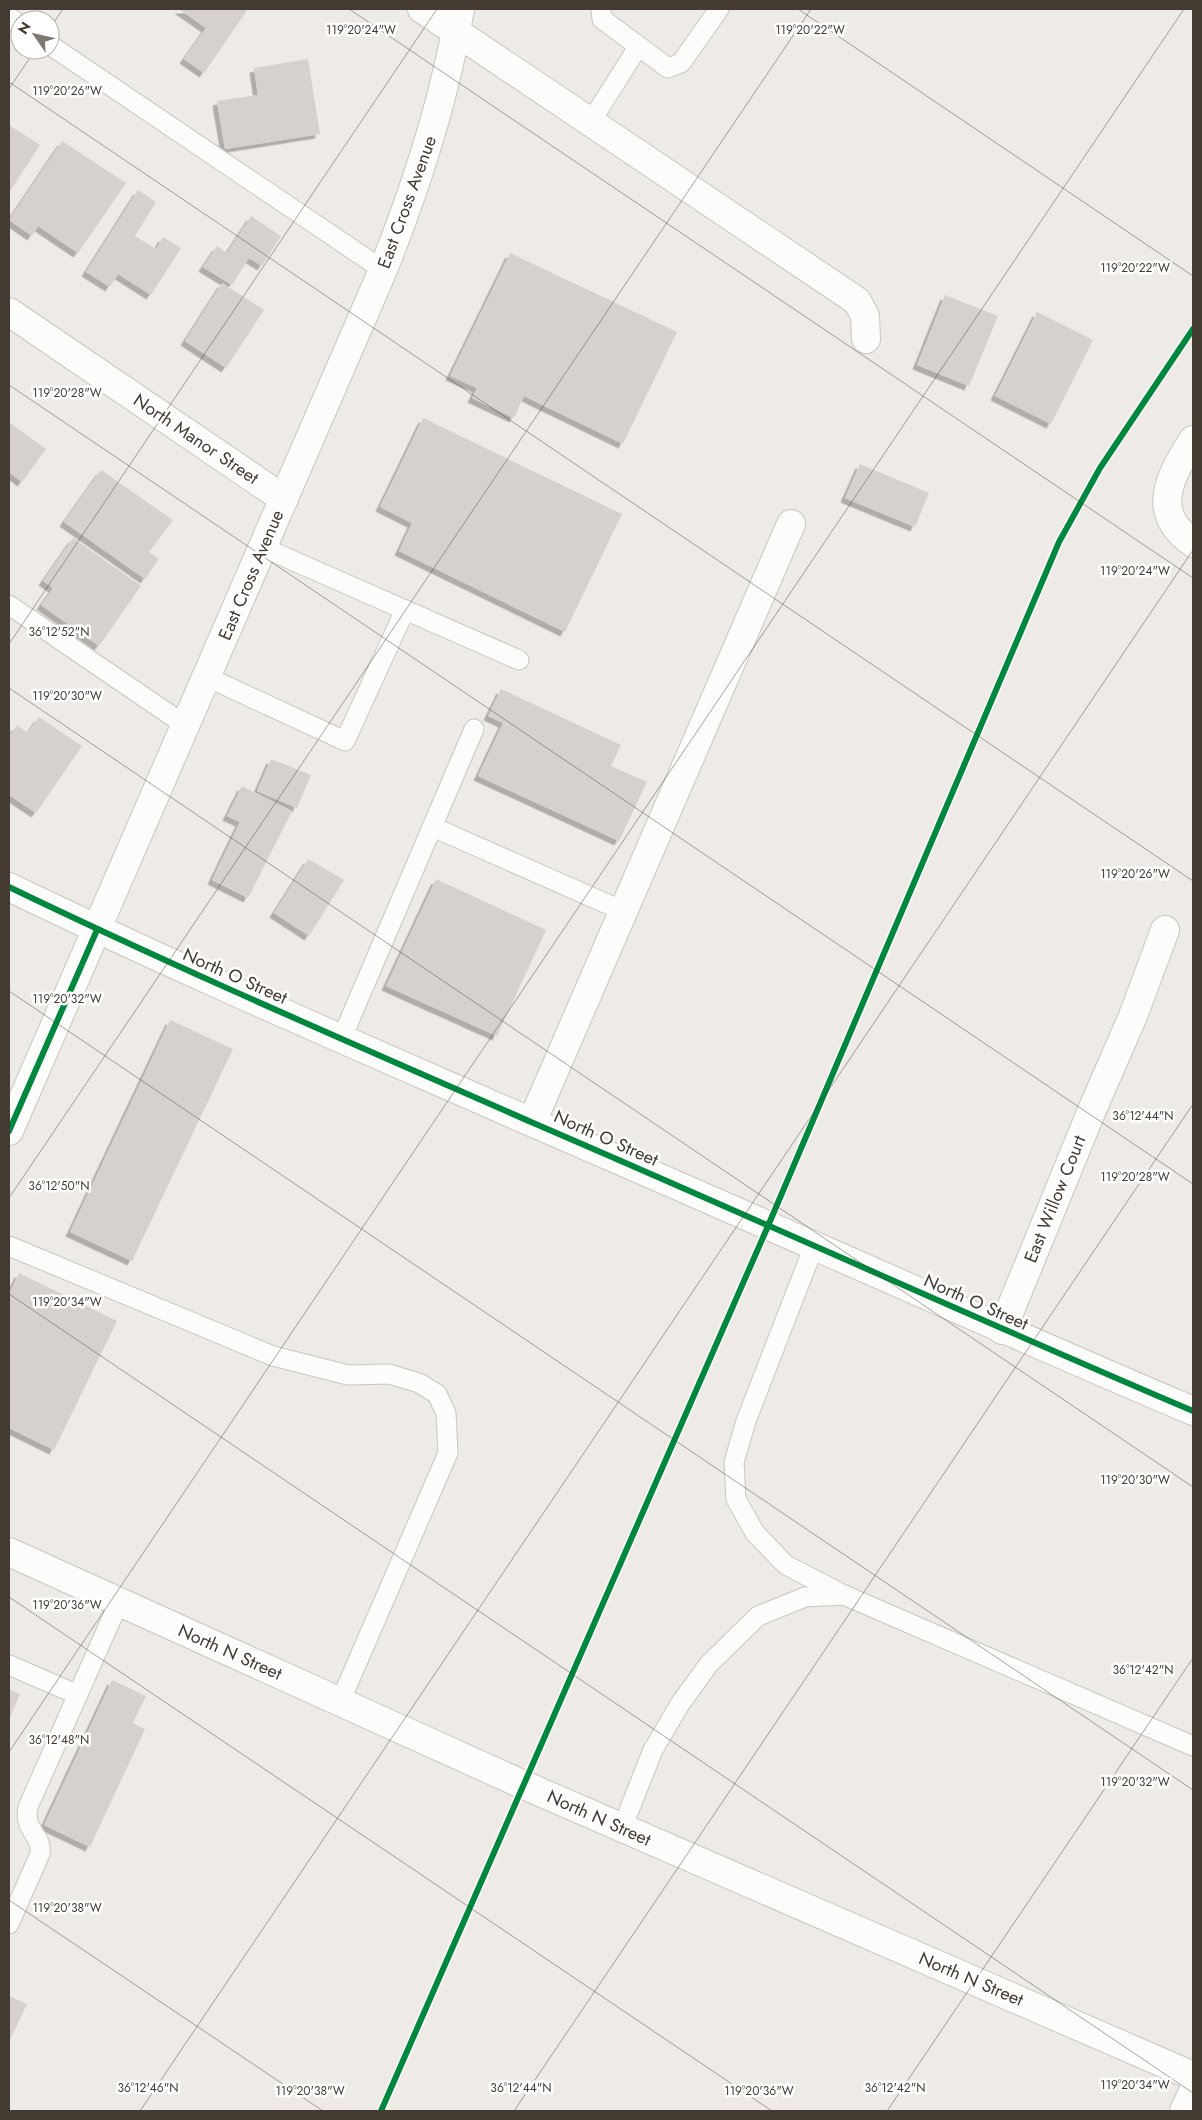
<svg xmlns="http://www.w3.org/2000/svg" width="1202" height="2120" font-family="Jost,sans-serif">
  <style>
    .building { fill: #d6d1cd; filter: url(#shadow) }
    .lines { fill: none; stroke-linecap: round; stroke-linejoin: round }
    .service-casing { stroke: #cac6c2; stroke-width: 21 }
    .minor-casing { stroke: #cac6c2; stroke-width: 30 }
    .tertiary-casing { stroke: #cac6c2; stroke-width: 30 }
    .service { stroke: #fcfcfb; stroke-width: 19 }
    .minor { stroke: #fcfcfb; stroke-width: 28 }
    .tertiary { stroke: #fcfcfb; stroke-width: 28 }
    .cycleway-casing { stroke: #fff; stroke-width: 9 }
    .cycleway { stroke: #00873e; stroke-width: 6 }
    .ticks { fill: none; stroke: #433b32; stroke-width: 1; stroke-opacity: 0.45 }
    .labels { text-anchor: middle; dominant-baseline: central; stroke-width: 5; stroke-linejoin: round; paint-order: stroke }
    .street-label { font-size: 18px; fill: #433b32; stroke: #fff }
    .ticks-label { font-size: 12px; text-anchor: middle; fill: #433b32; stroke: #fff; stroke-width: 5; stroke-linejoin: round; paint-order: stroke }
  </style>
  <defs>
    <filter id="shadow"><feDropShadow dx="-4.5" dy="4.5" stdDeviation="0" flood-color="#0004"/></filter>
  </defs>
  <rect width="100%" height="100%" fill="#eeeae6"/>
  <g class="building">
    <polygon points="179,9 248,9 204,73 184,59 206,28"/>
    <polygon points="308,59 320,134 225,149 217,101 258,95 254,68"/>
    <polygon points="9,125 40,145 9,193"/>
    <polygon points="62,141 126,183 78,253 38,226 32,236 9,220"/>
    <polygon points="138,190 156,202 135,236 156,249 163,237 181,248 151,295 118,274 110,287 86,272"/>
    <polygon points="251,216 281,236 262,266 249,258 232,285 203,267 217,246 227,253"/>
    <polygon points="510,253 677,332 623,444 524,396 514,418 472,398 477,388 450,376"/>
    <polygon points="222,283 264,310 226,368 185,341"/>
    <polygon points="945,295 998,316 969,386 917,365"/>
    <polygon points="1037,312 1093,340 1051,424 995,396"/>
    <polygon points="423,418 622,514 565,632 399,551 412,523 380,507"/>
    <polygon points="9,422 46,449 22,482 9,472"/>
    <polygon points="860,464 929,493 915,527 845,498"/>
    <polygon points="101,470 173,520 149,552 159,559 145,579 64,522"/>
    <polygon points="73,538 141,586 99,646 41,605 53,588 43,581"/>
    <polygon points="501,689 621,745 611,766 647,782 619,841 478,776 503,723 488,716"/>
    <polygon points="39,717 82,746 36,813 9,795 9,737 17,725 28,733"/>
    <polygon points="271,759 311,775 297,808 257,791"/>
    <polygon points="242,786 292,811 248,898 212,880 240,822 227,816"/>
    <polygon points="308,859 344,880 309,936 274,913"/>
    <polygon points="436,879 546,930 497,1036 386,986"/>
    <polygon points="170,1020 233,1049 132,1261 70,1232"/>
    <polygon points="19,1273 117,1321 54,1450 9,1428 9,1294"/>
    <polygon points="112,1680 146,1696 133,1723 145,1729 90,1847 44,1825"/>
    <polygon points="9,1689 20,1694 9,1720"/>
    <polygon points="9,1996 27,2004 9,2042"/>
  </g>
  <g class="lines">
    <g class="service-casing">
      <g id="service">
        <polyline points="601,9 602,19 668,68 681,63 719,9"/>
        <polyline points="9,17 20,25"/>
        <polyline points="50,45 383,270"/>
        <polyline points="590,123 638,47"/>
        <polyline points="262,547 519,660"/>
        <polyline points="9,605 185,725"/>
        <polyline points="207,677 345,741 405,610"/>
        <polyline points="433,827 623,911"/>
        <polyline points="341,1040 474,729"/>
        <polyline points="9,1246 273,1356 348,1375 389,1374 419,1383 437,1394 446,1413 448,1453 340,1702"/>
        <polyline points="844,1595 1193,1746"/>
        <polyline points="9,1665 78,1695"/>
        <polyline points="622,1828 653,1750 680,1704 709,1664 758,1616 805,1597 844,1595 786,1565 755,1533 736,1499 734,1462 746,1421 814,1246"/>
        <path d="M9 1924 40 1854C43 1834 23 1832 28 1807L119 1602"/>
      </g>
    </g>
    <g class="minor-casing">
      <g id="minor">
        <polyline points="422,9 857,301 865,316 866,339"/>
        <polyline points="9,312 284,499"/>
        <path d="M1193 440C1170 476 1149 512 1193 543"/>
        <path d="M9 887C181 970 356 1045 531 1122 752 1217 972 1317 1193 1411"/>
        <polyline points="532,1122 791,524"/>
        <polyline points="1002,1330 1092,1110 1133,1016 1165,930"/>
        <polyline points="9,1552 524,1785 1193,2076"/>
        <polyline points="1184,2111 1193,2092"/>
      </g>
    </g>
    <g class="tertiary-casing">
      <path id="tertiary" d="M9 1131 383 270C417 185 445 99 460 9"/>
    </g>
    <use href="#service" class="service"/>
    <use href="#minor" class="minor"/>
    <use href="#tertiary" class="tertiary"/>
    <g class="cycleway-casing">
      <g id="cycleway">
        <path d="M9 887C181 970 356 1045 531 1122 752 1217 972 1317 1193 1411"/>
        <polyline points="9,1131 97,930"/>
        <polyline points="381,2111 768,1226 1059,542 1100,468 1193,329"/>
      </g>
    </g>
    <use href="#cycleway" class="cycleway"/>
  </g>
  <path class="ticks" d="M349 9 1193 578M798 9 1193 276M50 28 63 9M9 82 1193 881M9 89 35 50M9 385 1193 1184M9 644 437 9M9 688 1193 1487M9 991 1193 1790M9 1198 811 9M9 1294 1193 2093M9 1597 772 2111M9 1752 1184 9M9 1900 323 2111M140 2111 1193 550M514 2111 1193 1104M887 2111 1193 1658"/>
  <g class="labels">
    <g class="street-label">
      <text transform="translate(407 202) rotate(-70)">East Cross Avenue</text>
      <text transform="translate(196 439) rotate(34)">North Manor Street</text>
      <text transform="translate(251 575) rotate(-67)">East Cross Avenue</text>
      <text transform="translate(235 976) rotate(24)">North O Street</text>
      <text transform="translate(606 1138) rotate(24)">North O Street</text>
      <text transform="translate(1055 1199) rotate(-68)">East Willow Court</text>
      <text transform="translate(976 1302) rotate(24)">North O Street</text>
      <text transform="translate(230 1652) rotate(24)">North N Street</text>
      <text transform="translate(599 1818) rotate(24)">North N Street</text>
      <text transform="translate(971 1979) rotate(23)">North N Street</text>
    </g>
  </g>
  <g class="ticks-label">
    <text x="361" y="34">119°20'24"W</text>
    <text x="810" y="34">119°20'22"W</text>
    <text x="67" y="95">119°20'26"W</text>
    <text x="1135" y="272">119°20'22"W</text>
    <text x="67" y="397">119°20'28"W</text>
    <text x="1135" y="575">119°20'24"W</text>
    <text x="59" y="636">36°12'52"N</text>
    <text x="67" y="700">119°20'30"W</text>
    <text x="1135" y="878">119°20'26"W</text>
    <text x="67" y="1003">119°20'32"W</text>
    <text x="1143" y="1120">36°12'44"N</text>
    <text x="1135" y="1181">119°20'28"W</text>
    <text x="59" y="1190">36°12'50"N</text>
    <text x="67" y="1306">119°20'34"W</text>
    <text x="1135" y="1484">119°20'30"W</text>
    <text x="67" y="1609">119°20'36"W</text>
    <text x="1143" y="1674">36°12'42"N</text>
    <text x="59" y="1744">36°12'48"N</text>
    <text x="1135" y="1786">119°20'32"W</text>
    <text x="67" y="1912">119°20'38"W</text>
    <text x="1135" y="2089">119°20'34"W</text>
    <text x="148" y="2092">36°12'46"N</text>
    <text x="521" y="2092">36°12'44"N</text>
    <text x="895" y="2092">36°12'42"N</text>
    <text x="310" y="2095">119°20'38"W</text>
    <text x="759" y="2095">119°20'36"W</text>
  </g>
  <rect width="1202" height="2120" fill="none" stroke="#433b32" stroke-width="20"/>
  <g transform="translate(35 35) rotate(304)"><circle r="24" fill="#ffffff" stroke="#b4b1ad"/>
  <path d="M0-4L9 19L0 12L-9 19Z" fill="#7f7871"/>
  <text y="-8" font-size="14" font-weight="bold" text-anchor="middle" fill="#433b32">N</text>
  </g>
</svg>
